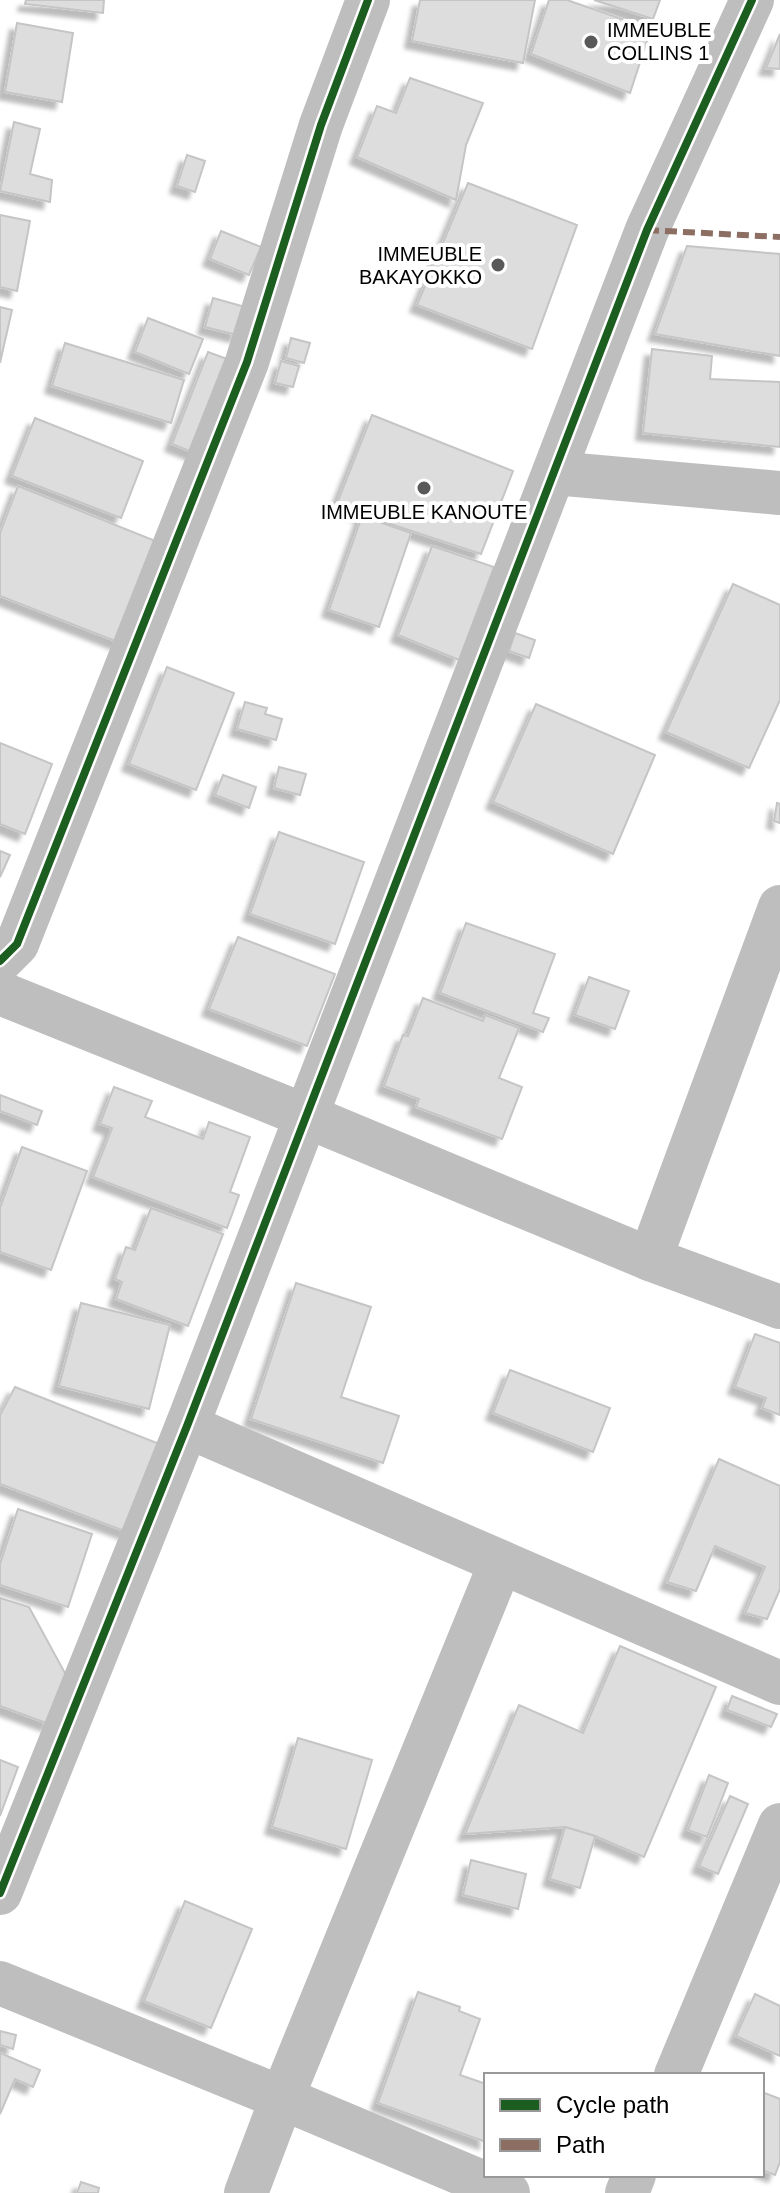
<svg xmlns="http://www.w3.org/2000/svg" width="780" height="2193" font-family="Arial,sans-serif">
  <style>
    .building { fill: #ddd; stroke: #c5c5c5; stroke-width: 2; filter: url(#shadow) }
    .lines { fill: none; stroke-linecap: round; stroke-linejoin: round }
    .minor { stroke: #bebebe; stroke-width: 44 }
    .quiet { stroke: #8d6e63; stroke-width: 6; stroke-dasharray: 12 6; stroke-linecap: butt }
    .cycleway-casing { stroke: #fff; stroke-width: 13 }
    .cycleway { stroke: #1b5e20; stroke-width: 8 }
    .poi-dot { fill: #595959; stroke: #fff; stroke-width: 3 }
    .labels { text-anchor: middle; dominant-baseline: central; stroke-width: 8; stroke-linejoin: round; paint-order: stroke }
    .poi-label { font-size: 20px; fill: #000; stroke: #fff; text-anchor: start }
  </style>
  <defs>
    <filter id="shadow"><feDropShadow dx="-7" dy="7" stdDeviation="2" flood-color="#0004"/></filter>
  </defs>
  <rect width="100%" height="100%" fill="#fff"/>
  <g class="building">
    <polygon points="26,0 104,0 103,13 25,4"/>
    <polygon points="420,0 535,0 523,63 412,41"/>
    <polygon points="549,0 567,0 651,29 630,93 531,54"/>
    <polygon points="594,0 660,0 653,19"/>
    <polygon points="17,23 73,33 62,102 5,92"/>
    <polygon points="780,34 780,69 766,68"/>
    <polygon points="410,78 483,103 466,145 456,200 357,157 377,106 396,113"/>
    <polygon points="14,122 40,129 30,174 52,180 50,202 0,191"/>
    <polygon points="187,155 205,161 195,192 177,186"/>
    <polygon points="468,183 577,225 532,349 417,305"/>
    <polygon points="0,215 30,221 17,291 0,287"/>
    <polygon points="221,231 261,247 249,275 210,259"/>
    <polygon points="687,246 780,254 780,356 655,334"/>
    <polygon points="213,298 245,307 237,335 205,327"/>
    <polygon points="0,307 12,310 0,363"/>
    <polygon points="148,318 203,339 189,374 135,352"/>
    <polygon points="291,338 310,343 304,363 286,358"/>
    <polygon points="65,343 184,380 171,423 52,386"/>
    <polygon points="652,349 712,356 710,379 780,382 780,447 643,433"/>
    <polygon points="208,352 238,363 202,456 172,444"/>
    <polygon points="281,361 299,366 293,387 275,383"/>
    <polygon points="372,415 513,471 481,554 336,506"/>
    <polygon points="35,418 143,461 121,518 12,476"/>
    <polygon points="18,486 158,542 128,646 0,596 0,533"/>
    <polygon points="362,516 411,533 379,627 329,610"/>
    <polygon points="432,546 494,567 459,660 398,635"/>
    <polygon points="733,584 780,605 780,700 749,768 666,732"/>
    <polygon points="515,633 535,640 529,658 509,651"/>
    <polygon points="167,667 234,693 196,790 129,764"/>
    <polygon points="245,702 267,708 265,714 282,719 276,740 237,729"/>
    <polygon points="536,704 655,755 613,854 493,802"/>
    <polygon points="0,743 52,764 25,834 0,824"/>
    <polygon points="279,767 306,774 300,795 274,788"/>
    <polygon points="223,775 256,787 249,808 215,795"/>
    <polygon points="777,803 780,804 780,823 774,821"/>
    <polygon points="279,832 364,862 335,944 250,914"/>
    <polygon points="0,851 10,855 0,877"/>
    <polygon points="466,923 555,954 533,1013 549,1018 543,1032 440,993"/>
    <polygon points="238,937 335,974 307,1046 209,1009"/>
    <polygon points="589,977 629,991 615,1029 575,1015"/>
    <polygon points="423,998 483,1021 485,1015 519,1028 499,1078 522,1087 502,1139 416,1107 419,1099 384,1086 403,1035 408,1036"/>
    <polygon points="114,1087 152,1101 145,1117 203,1139 209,1122 250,1137 230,1192 239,1195 227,1228 93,1177 112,1128 100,1124"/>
    <polygon points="0,1095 42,1111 37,1125 0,1111"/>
    <polygon points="22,1147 87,1171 51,1270 0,1252 0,1208"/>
    <polygon points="151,1208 223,1234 188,1326 116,1299 122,1282 115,1279 126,1247 135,1250"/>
    <polygon points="296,1283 371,1307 341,1397 399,1416 383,1463 251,1419"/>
    <polygon points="81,1303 170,1325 149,1409 59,1386"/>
    <polygon points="755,1334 780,1343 780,1415 762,1408 766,1398 735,1387"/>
    <polygon points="510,1370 610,1408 593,1452 493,1413"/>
    <polygon points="15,1387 162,1445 127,1532 0,1484 0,1415"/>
    <polygon points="719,1459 780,1486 780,1589 767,1619 745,1613 765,1567 715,1546 696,1591 667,1582"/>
    <polygon points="18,1509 92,1534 68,1607 0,1585 0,1564"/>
    <polygon points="0,1598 29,1607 66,1675 49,1724 0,1706"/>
    <polygon points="620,1646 716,1687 644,1857 595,1836 565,1827 465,1834 519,1705 583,1733"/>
    <polygon points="732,1696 777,1714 771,1727 727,1710"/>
    <polygon points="298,1738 372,1760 346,1849 272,1827"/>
    <polygon points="0,1760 18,1767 0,1816"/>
    <polygon points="709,1775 728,1783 707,1837 688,1830"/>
    <polygon points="730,1796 748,1804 718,1874 699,1866"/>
    <polygon points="565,1827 595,1836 580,1888 550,1879"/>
    <polygon points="471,1860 526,1874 518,1909 463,1895"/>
    <polygon points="185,1901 252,1929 211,2028 144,2001"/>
    <polygon points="418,1992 460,2007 459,2011 480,2019 460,2075 486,2084 486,2142 378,2103"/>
    <polygon points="755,1994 780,2006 780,2056 736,2036"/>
    <polygon points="0,2031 16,2035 13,2049 0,2045"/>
    <polygon points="0,2053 40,2070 33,2087 15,2079 0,2114"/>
    <polygon points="762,2092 780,2099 780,2162 775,2175 762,2170"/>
    <polygon points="81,2182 99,2188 98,2193 77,2193"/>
  </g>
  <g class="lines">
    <g class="minor">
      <polyline points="554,473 780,493"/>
      <polyline points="0,961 17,944 247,362 321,125 368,0"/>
      <polyline points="0,993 306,1116 650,1259 780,1307"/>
      <polyline points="650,1259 780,907"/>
      <polyline points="187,1426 780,1683"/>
      <polyline points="0,1893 187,1426 647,230 752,0"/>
      <polyline points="0,1983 282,2098 508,2193"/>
      <polyline points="676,2075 780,1825"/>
      <polyline points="246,2193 282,2098 501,1562"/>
      <polyline points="627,2193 634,2175"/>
    </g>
    <polyline class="quiet" points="647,230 780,237"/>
    <g class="cycleway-casing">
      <g id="cycleway">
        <polyline points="0,961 17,944 247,362 321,125 368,0"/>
        <polyline points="0,1893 187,1426 647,230 752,0"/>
      </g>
    </g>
    <use href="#cycleway" class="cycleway"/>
  </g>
  <g class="poi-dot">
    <circle cx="591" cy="42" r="8"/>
    <circle cx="498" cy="265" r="8"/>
    <circle cx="424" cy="488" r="8"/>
  </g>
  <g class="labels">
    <g class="poi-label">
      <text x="607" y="30">IMMEUBLE<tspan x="607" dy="23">COLLINS 1</tspan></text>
      <text x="482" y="254" text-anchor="end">IMMEUBLE<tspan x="482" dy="23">BAKAYOKKO</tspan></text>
      <text x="424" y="512" text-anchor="middle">IMMEUBLE KANOUTE</text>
    </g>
  </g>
  <rect x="484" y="2073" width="280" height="104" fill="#ffffff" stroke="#999999" stroke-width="2"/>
  <rect x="500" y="2099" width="40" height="12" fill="#1b5e20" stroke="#999999" stroke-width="2"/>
  <text x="556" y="2113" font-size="24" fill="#000000">Cycle path</text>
  <rect x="500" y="2139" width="40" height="12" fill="#8d6e63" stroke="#999999" stroke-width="2"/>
  <text x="556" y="2153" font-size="24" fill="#000000">Path</text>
</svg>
